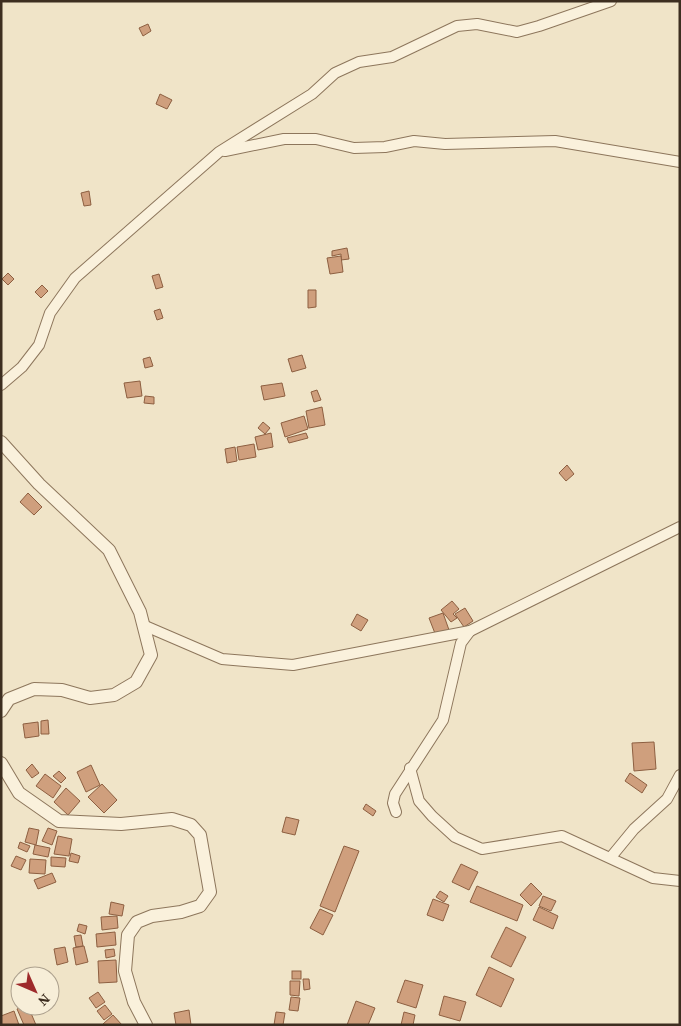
<svg xmlns="http://www.w3.org/2000/svg" width="681" height="1026" font-family="'Source Serif 4',serif">
  <style>
    .building { fill: #cf9f7d; stroke: #8d5f41 }
    .lines { fill: none; stroke-linecap: round; stroke-linejoin: round }
    .minor-casing { stroke: #8d765c; stroke-width: 12 }
    .tertiary-casing { stroke: #8d765c; stroke-width: 14 }
    .minor { stroke: #faf1dc; stroke-width: 10 }
    .tertiary { stroke: #faf1dc; stroke-width: 12 }
  </style>
  <rect width="100%" height="100%" fill="#f0e4c8"/>
  <g class="building">
    <polygon points="148,24 151,31 143,36 139,28"/>
    <polygon points="160,94 172,100 167,109 156,104"/>
    <polygon points="89,191 91,205 84,206 81,193"/>
    <polygon points="347,248 349,259 341,260 341,254 332,256 332,251"/>
    <polygon points="341,256 343,272 330,274 327,258"/>
    <polygon points="8,273 14,279 8,285 2,279"/>
    <polygon points="159,274 163,287 156,289 152,276"/>
    <polygon points="42,285 48,291 41,298 35,292"/>
    <polygon points="308,290 316,290 316,307 308,308"/>
    <polygon points="160,309 163,318 157,320 154,311"/>
    <polygon points="302,355 306,368 292,372 288,359"/>
    <polygon points="150,357 153,366 145,368 143,359"/>
    <polygon points="140,381 142,396 127,398 124,383"/>
    <polygon points="282,383 285,396 264,400 261,386"/>
    <polygon points="317,390 321,400 314,402 311,392"/>
    <polygon points="145,396 154,397 154,404 144,403"/>
    <polygon points="322,407 325,425 309,428 306,411"/>
    <polygon points="304,416 308,429 285,437 281,423"/>
    <polygon points="263,422 270,428 265,434 258,428"/>
    <polygon points="271,433 273,447 258,450 255,437"/>
    <polygon points="306,433 308,438 289,443 287,438"/>
    <polygon points="254,444 256,457 239,460 237,447"/>
    <polygon points="235,447 237,461 227,463 225,449"/>
    <polygon points="567,465 574,474 566,481 559,473"/>
    <polygon points="28,493 42,507 34,515 20,502"/>
    <polygon points="452,601 459,609 453,614 457,618 451,622 441,610"/>
    <polygon points="465,608 473,621 464,627 455,614"/>
    <polygon points="443,613 449,630 436,636 429,618"/>
    <polygon points="357,614 368,620 361,631 351,625"/>
    <polygon points="48,720 49,734 41,734 41,721"/>
    <polygon points="38,722 39,736 25,738 23,724"/>
    <polygon points="654,742 656,769 634,771 632,743"/>
    <polygon points="32,764 39,773 32,778 26,770"/>
    <polygon points="91,765 100,785 86,792 77,772"/>
    <polygon points="59,771 66,778 61,783 53,776"/>
    <polygon points="630,773 647,785 642,793 625,781"/>
    <polygon points="45,774 61,786 53,798 36,786"/>
    <polygon points="102,784 117,800 104,813 88,797"/>
    <polygon points="66,788 80,801 68,815 54,802"/>
    <polygon points="366,804 376,811 373,816 363,809"/>
    <polygon points="286,817 299,820 295,835 282,832"/>
    <polygon points="29,828 39,830 36,845 25,842"/>
    <polygon points="48,828 57,831 52,845 42,841"/>
    <polygon points="58,836 72,839 69,856 54,854"/>
    <polygon points="20,842 30,846 27,852 18,848"/>
    <polygon points="35,845 50,848 48,857 33,854"/>
    <polygon points="344,846 359,851 335,912 320,906"/>
    <polygon points="71,853 80,856 78,863 69,861"/>
    <polygon points="16,856 26,860 21,870 11,866"/>
    <polygon points="51,857 66,858 65,867 51,866"/>
    <polygon points="30,859 46,860 45,874 29,873"/>
    <polygon points="461,864 478,872 469,890 452,882"/>
    <polygon points="52,873 56,882 38,889 34,880"/>
    <polygon points="531,883 542,894 531,906 520,895"/>
    <polygon points="477,886 523,905 517,921 470,902"/>
    <polygon points="440,891 448,896 444,902 436,897"/>
    <polygon points="543,896 556,901 551,911 539,906"/>
    <polygon points="433,899 449,905 443,921 427,915"/>
    <polygon points="111,902 124,905 122,916 109,914"/>
    <polygon points="539,907 558,916 553,929 533,920"/>
    <polygon points="320,909 333,915 323,935 310,928"/>
    <polygon points="117,916 118,928 102,930 101,917"/>
    <polygon points="79,924 87,926 85,934 77,931"/>
    <polygon points="506,927 526,937 511,967 491,957"/>
    <polygon points="115,932 116,945 97,947 96,934"/>
    <polygon points="81,935 83,946 76,947 74,936"/>
    <polygon points="84,946 88,962 76,965 73,948"/>
    <polygon points="65,947 68,962 57,965 54,949"/>
    <polygon points="114,949 115,956 106,958 105,950"/>
    <polygon points="116,960 117,982 99,983 98,961"/>
    <polygon points="489,967 514,979 501,1007 476,995"/>
    <rect x="292" y="971" width="9" height="8"/>
    <polygon points="303,979 309,979 310,989 304,990"/>
    <polygon points="405,980 423,985 416,1008 397,1002"/>
    <polygon points="290,981 300,981 299,996 290,995"/>
    <polygon points="98,992 105,1002 96,1008 89,998"/>
    <polygon points="444,996 466,1002 460,1021 439,1015"/>
    <polygon points="291,997 300,998 298,1011 289,1010"/>
    <polygon points="356,1001 375,1008 368,1025 347,1025"/>
    <polygon points="105,1005 112,1014 104,1020 97,1011"/>
    <polygon points="24,1006 28,1006 36,1025 24,1025 17,1009"/>
    <polygon points="189,1010 191,1025 176,1025 174,1013"/>
    <polygon points="14,1011 19,1025 1,1025 1,1016"/>
    <polygon points="276,1012 285,1013 283,1025 274,1025"/>
    <polygon points="404,1012 415,1015 413,1025 401,1025"/>
    <polygon points="113,1015 122,1025 104,1025 103,1024"/>
  </g>
  <g class="lines">
    <g class="minor-casing">
      <g id="minor">
        <polyline points="225,151 284,139 316,139 354,148 385,147 414,141 445,144 555,141 680,162"/>
        <polyline points="1,385 22,367 39,345 50,313 75,278 219,152 312,94 335,73 359,62 392,57 457,26 477,24 517,32 539,26 611,1"/>
        <polyline points="143,625 222,659 293,665 470,631 680,527"/>
        <polyline points="410,768 419,801 432,816 455,837 482,849 562,836 653,878 680,881"/>
        <polyline points="396,812 393,803 395,794 443,720 461,643 470,631"/>
        <polyline points="611,857 634,829 667,799 680,775"/>
      </g>
    </g>
    <g class="tertiary-casing">
      <g id="tertiary">
        <polyline points="1,442 39,484 109,550 140,612 151,655 136,682 114,695 90,698 62,690 34,689 9,699 1,711"/>
        <polyline points="1,763 19,793 59,821 121,824 172,819 191,825 200,835 210,892 200,906 181,912 152,916 137,922 128,935 125,971 134,1002 146,1025"/>
      </g>
    </g>
    <use href="#minor" class="minor"/>
    <use href="#tertiary" class="tertiary"/>
  </g>
  <rect width="681" height="1026" fill="none" stroke="#3d2e20" stroke-width="5"/>
  <g transform="translate(35 991) rotate(135)"><circle r="24" fill="#f7eed8" stroke="#ada18e"/>
  <path d="M0-4L9 19L0 12L-9 19Z" fill="#9e2a2b"/>
  <text y="-8" font-size="14" font-weight="bold" text-anchor="middle" fill="#3d2e20">N</text>
  </g>
</svg>
